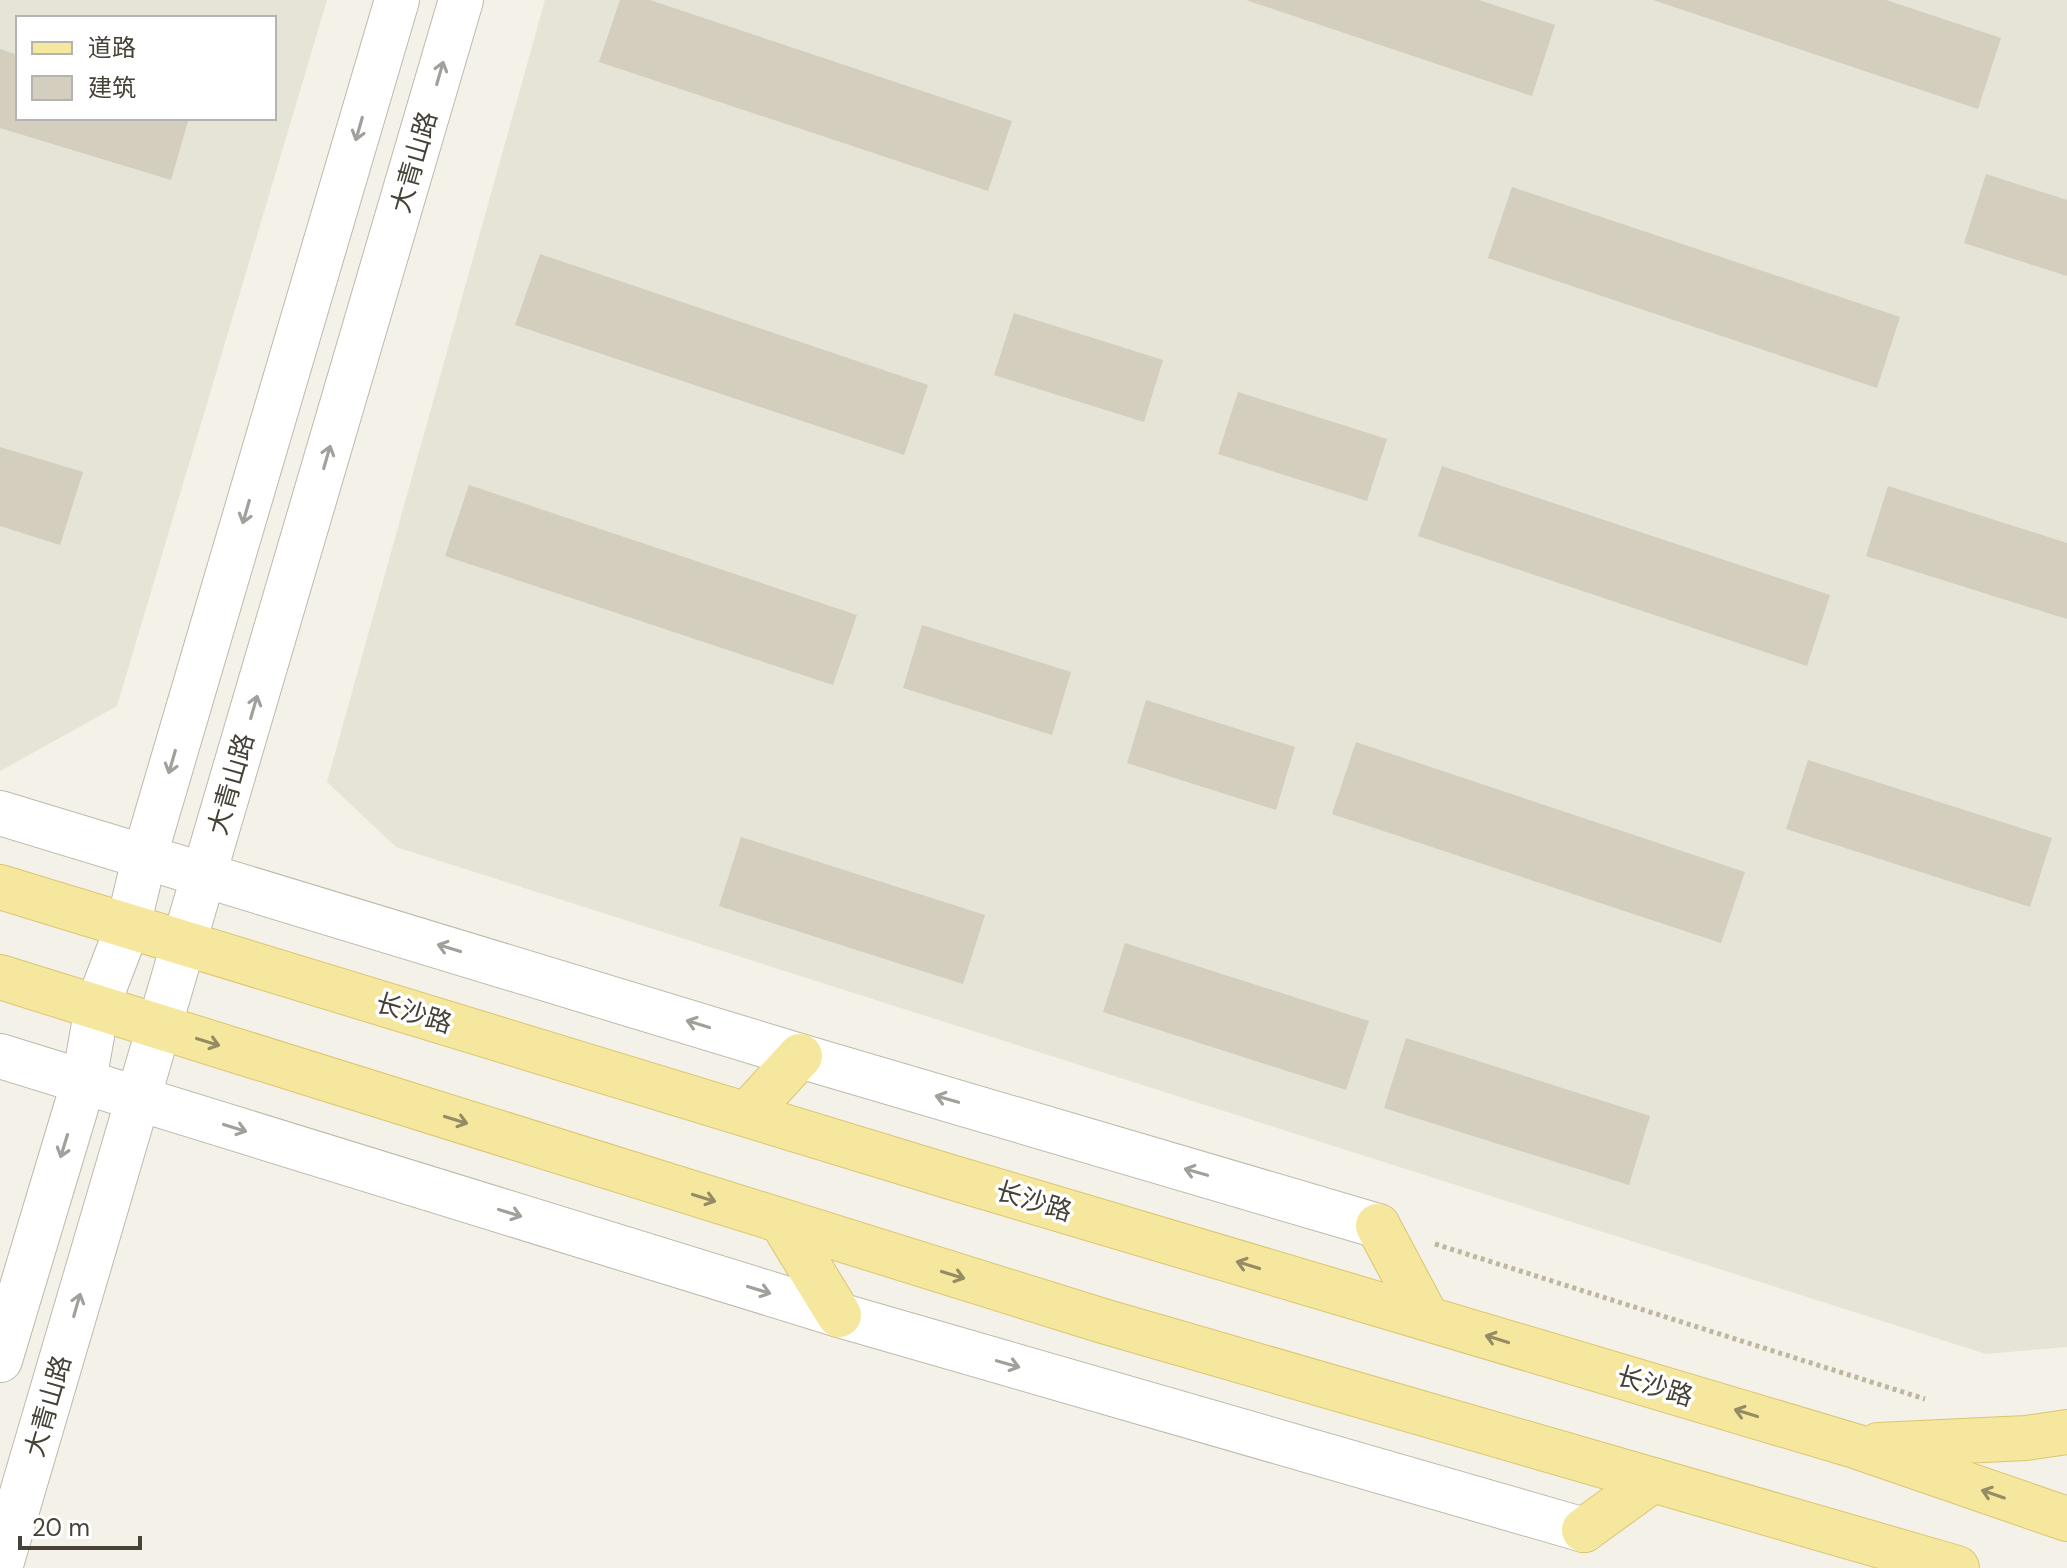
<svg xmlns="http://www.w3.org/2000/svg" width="2067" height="1568" font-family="'DM Sans','Noto Sans SC',sans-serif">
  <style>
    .residential { fill: #e6e3d7; fill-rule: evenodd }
    .building { fill: #d4cebf }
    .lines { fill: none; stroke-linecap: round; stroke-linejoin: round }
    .minor-casing { stroke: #beb9ac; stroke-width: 46 }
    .major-casing { stroke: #dbc66f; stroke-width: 46 }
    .path { stroke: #beb69e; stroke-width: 5; stroke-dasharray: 4 4; stroke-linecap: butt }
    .minor { stroke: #fff; stroke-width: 44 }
    .major { stroke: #f6e79e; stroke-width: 44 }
    .oneway { stroke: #a2a09b }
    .oneway2 { stroke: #958c65 }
    .labels { text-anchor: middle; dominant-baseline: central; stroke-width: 7; stroke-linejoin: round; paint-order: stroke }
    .street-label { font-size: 26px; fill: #464237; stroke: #fff }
  </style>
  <rect width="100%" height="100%" fill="#f3f1e8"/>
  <g class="residential">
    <path d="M0 0H327L117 706 0 771ZM18 18H274V118H18Z"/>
    <polygon points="545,0 2067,0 2067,1347 1986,1354 396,847 327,782"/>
  </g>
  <g class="building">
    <polygon points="620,0 650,0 1012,121 988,191 599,62"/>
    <polygon points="1246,0 1479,0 1555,25 1532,96"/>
    <polygon points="1653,0 1886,0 2001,38 1978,109"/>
    <polygon points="0,49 18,55 18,118 189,118 171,180 0,128"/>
    <polygon points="1986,174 2067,200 2067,276 1964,243"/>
    <polygon points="1512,187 1900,317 1877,388 1488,258"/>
    <polygon points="540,254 928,385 904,455 515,325"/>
    <polygon points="1014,313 1163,360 1144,422 994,375"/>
    <polygon points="1238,392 1387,439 1367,501 1218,454"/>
    <polygon points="0,447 83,472 60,545 0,526"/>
    <polygon points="1442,466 1830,595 1807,666 1418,536"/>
    <polygon points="469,485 857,615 833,685 445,556"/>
    <polygon points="1888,486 2067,543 2067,619 1866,556"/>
    <polygon points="922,625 1071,672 1052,735 903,688"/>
    <polygon points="1146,700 1295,747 1276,810 1127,763"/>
    <polygon points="1356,742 1745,872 1721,943 1332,814"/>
    <polygon points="1808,760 2052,838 2030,907 1786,829"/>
    <polygon points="741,837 985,915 963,984 719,906"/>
    <polygon points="1125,943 1369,1021 1346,1090 1103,1012"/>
    <polygon points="1406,1038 1650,1116 1629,1185 1384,1108"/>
  </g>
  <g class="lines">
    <g class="minor-casing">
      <g id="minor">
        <polyline points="0,813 800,1056 1378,1226"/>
        <polyline points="0,1056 839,1315 1584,1530"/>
        <polyline points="0,1360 84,1081 97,1007 128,926 145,855 397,0"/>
        <polyline points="0,1568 461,0"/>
      </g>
    </g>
    <g class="major-casing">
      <g id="major">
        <polyline points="0,887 954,1178 1855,1446 2067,1519"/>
        <polyline points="0,977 1103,1321 1957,1568"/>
        <polyline points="747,1114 800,1056"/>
        <polyline points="782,1222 839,1315"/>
        <polyline points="1378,1226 1427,1318"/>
        <polyline points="1878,1445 2026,1438 2067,1432"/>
        <polyline points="1584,1530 1653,1480"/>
      </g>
    </g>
    <polyline class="path" points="1435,1244 1925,1399"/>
    <use href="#minor" class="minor"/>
    <use href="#major" class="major"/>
  </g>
  <defs><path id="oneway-shaft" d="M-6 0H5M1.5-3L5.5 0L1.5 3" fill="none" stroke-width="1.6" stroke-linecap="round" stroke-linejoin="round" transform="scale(2)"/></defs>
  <g class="oneway">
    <use href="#oneway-shaft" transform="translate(440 73) rotate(-74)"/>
    <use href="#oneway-shaft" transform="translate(359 129) rotate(106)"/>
    <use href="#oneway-shaft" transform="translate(327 457) rotate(-74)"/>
    <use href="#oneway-shaft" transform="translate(246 512) rotate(106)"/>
    <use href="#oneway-shaft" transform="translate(254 707) rotate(-74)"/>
    <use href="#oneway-shaft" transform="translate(172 762) rotate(106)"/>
    <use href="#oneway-shaft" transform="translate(449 948) rotate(-163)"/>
    <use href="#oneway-shaft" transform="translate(698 1024) rotate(-163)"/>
    <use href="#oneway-shaft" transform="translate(947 1099) rotate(-164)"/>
    <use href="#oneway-shaft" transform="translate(235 1128) rotate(17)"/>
    <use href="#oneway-shaft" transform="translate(64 1146) rotate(107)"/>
    <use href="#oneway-shaft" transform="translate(1196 1172) rotate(-164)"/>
    <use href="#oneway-shaft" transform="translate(510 1213) rotate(17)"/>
    <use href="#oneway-shaft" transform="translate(759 1290) rotate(17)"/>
    <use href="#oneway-shaft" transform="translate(77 1305) rotate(-74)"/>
    <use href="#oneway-shaft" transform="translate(1008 1364) rotate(16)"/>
  </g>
  <g class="oneway2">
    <use href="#oneway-shaft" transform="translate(208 1042) rotate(17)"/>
    <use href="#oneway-shaft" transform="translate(456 1120) rotate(17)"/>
    <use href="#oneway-shaft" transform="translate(704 1198) rotate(17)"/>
    <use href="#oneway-shaft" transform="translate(1248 1265) rotate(-163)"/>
    <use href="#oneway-shaft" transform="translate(953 1275) rotate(17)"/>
    <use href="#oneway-shaft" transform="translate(1497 1339) rotate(-163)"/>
    <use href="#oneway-shaft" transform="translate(1746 1413) rotate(-163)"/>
    <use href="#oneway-shaft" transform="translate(1993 1494) rotate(-161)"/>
  </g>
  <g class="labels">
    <g class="street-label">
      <text transform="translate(414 162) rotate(-74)">大青山路</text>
      <text transform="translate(231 784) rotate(-74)">大青山路</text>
      <text transform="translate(414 1013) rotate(17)">长沙路</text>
      <text transform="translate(1034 1201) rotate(17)">长沙路</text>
      <text transform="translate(1655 1386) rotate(17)">长沙路</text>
      <text transform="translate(48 1406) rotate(-74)">大青山路</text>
    </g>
  </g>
  <rect x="16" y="16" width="260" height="104" fill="#ffffff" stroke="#b5b3af" stroke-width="2"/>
  <rect x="32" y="42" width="40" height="12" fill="#f6e79e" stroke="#b5b3af" stroke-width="2"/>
  <text x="88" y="56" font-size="24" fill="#464237">道路</text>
  <rect x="32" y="76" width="40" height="24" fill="#d4cebf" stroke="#b5b3af" stroke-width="2"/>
  <text x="88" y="96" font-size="24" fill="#464237">建筑</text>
  <path d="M20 1536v12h120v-12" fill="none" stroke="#464237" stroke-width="4"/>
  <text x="32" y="1536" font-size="24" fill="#464237" stroke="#ffffff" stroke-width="6" paint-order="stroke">20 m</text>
</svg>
